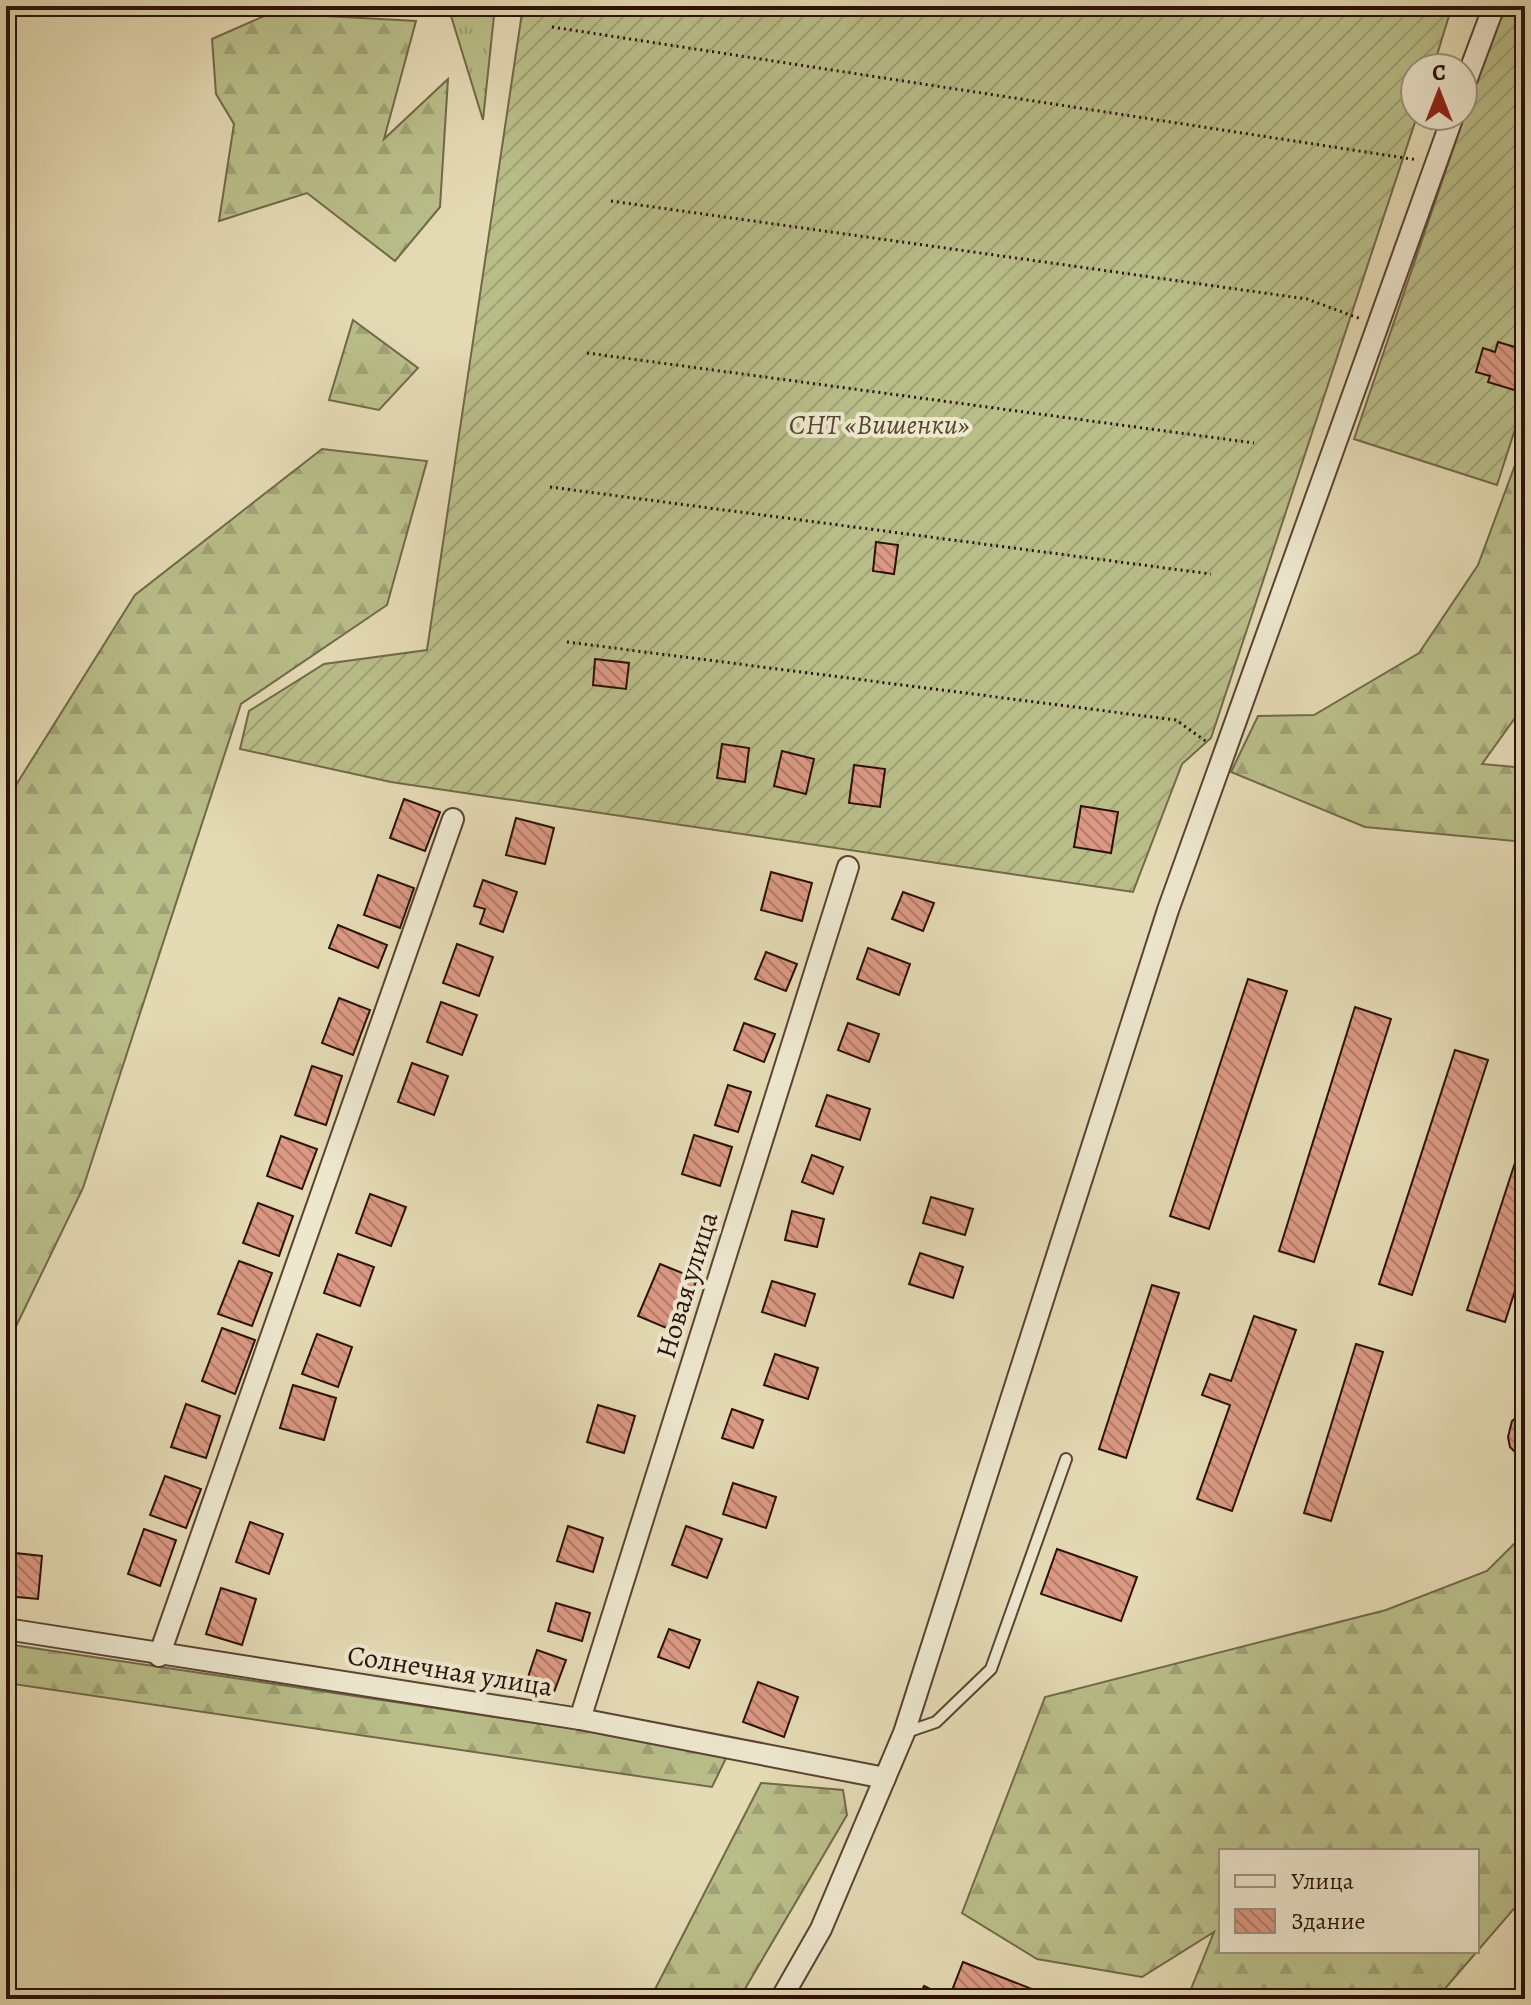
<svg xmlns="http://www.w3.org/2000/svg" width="1531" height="2005" font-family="Alegreya,serif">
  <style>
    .grass { fill: url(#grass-tufts); stroke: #726848; stroke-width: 2 }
    .forest { fill: url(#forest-firs); stroke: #726848; stroke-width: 2; fill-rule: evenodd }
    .garden { fill: url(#garden-furrows); stroke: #726848; stroke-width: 2 }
    .building { fill: url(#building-back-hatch); stroke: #2b1107; stroke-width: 2 }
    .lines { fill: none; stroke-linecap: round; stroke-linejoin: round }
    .service-casing { stroke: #594332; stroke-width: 14 }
    .minor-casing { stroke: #594332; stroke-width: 24 }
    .path { stroke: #2b1107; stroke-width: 3; stroke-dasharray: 2 4; stroke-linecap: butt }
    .service { stroke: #ede7ce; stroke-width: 10 }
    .minor { stroke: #ede7ce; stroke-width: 20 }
    .labels { text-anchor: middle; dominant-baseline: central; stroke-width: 8; stroke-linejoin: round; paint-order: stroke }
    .park-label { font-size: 28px; font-style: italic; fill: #56452e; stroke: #ede7ce }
    .street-label { font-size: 28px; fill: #2b1107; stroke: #ede7ce }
  </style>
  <defs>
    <pattern id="grass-tufts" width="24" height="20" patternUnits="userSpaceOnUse" patternTransform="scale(2)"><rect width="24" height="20" fill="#b9be89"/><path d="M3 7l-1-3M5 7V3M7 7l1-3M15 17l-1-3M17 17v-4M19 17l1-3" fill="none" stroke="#9fa275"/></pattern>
    <pattern id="forest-firs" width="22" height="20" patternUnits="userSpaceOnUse" patternTransform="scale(2)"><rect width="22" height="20" fill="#b9be89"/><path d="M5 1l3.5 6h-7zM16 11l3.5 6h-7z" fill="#9fa275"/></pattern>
    <pattern id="garden-furrows" width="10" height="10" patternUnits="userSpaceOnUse" patternTransform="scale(2)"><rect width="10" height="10" fill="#b9be89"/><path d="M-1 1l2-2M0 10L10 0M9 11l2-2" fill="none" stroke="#9fa275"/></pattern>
    <pattern id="building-back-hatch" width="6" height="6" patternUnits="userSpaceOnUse" patternTransform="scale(2)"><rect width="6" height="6" fill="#db9983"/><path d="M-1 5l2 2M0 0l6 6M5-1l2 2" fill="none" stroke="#b27b69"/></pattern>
  </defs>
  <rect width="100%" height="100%" fill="#e4dab4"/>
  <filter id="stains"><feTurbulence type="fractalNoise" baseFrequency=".0025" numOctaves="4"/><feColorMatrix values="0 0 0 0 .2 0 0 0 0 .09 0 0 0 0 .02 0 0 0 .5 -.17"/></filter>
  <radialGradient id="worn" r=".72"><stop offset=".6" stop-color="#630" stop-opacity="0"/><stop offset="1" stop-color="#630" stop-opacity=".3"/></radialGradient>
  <polygon class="grass" points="448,6 495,6 483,120"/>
  <g class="forest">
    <polygon points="271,13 416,21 384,139 448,79 440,207 395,261 307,193 219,221 234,124 216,94 212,39"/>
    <polygon points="353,320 418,368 379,410 329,400"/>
    <polygon points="1525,438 1525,704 1482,764 1525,768 1525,842 1365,827 1231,772 1258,716 1314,715 1419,653 1478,565"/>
    <polygon points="322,449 427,461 387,605 241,704 83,1188 6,1347 6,801 135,595"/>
    <path d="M1525 1533V1896L1436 1999H1187L1214 1932 1142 1977 1037 1959 962 1913 1045 1697 1386 1610 1487 1571ZM1477 1851V1951H1221V1851Z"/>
    <polygon points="6,1644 729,1752 712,1787 6,1683"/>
    <polygon points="761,1783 843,1790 847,1815 739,1999 650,1999"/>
  </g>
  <g class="garden">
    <polygon points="523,6 1452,6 1433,68 1415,68 1417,116 1211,738 1182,764 1133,892 391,782 240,749 249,711 324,664 427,650"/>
    <polygon points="1502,6 1525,6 1525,398 1497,485 1354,439"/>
  </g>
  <g class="building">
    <polygon points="1498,342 1525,350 1524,393 1488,382 1490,376 1476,372 1483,348 1495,352"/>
    <polygon points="876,542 898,545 894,574 873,571"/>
    <polygon points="595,659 629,663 626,689 593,685"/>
    <polygon points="722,744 749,748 745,782 717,778"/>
    <polygon points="782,751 814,759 806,794 774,786"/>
    <polygon points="854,765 885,769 880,807 849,803"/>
    <polygon points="404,799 440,812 425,851 390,838"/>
    <polygon points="1081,806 1118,812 1111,853 1074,847"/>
    <polygon points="516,818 554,828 545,864 506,855"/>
    <polygon points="771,872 812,883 802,921 761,910"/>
    <polygon points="378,875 414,888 400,928 364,915"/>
    <polygon points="483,880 517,892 503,932 480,924 485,909 474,906"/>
    <polygon points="903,892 934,903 923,931 892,919"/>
    <polygon points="338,925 387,945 378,968 329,948"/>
    <polygon points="457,944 493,957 479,996 443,983"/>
    <polygon points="868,948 910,964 899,995 857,979"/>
    <polygon points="766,952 797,964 786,991 755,979"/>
    <polygon points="1248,979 1287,991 1209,1229 1170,1216"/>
    <polygon points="339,998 370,1010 353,1055 322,1043"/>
    <polygon points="441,1002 477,1015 462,1055 427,1042"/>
    <polygon points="1355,1007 1391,1019 1314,1262 1279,1251"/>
    <polygon points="744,1023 775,1034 764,1062 734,1050"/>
    <polygon points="848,1023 879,1034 869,1062 838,1050"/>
    <polygon points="1455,1050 1488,1060 1412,1295 1379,1284"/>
    <polygon points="412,1063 448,1076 434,1115 398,1102"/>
    <polygon points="312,1066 342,1076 326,1125 295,1115"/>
    <polygon points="728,1085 751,1092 738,1132 715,1125"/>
    <polygon points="827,1095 870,1109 860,1140 816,1126"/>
    <polygon points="1525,1132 1525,1259 1505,1322 1467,1310"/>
    <polygon points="694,1135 732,1147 720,1186 682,1174"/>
    <polygon points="281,1136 317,1149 302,1189 267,1176"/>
    <polygon points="812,1155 843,1167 833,1194 802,1182"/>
    <polygon points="370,1194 406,1207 391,1246 356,1233"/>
    <polygon points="931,1197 973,1209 965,1235 923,1223"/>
    <polygon points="258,1203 293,1216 279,1256 243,1243"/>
    <polygon points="792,1211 824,1219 817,1247 785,1240"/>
    <polygon points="920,1253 963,1267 953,1298 909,1284"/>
    <polygon points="338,1254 374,1267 360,1306 324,1293"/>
    <polygon points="239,1261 272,1273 252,1326 218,1314"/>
    <polygon points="660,1264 697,1279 676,1332 638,1316"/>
    <polygon points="772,1281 815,1294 805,1326 762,1312"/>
    <polygon points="1152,1285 1179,1293 1126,1458 1099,1449"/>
    <polygon points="1254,1316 1296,1330 1232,1511 1197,1499 1230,1405 1202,1395 1210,1374 1231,1381"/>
    <polygon points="222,1328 255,1340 235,1394 202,1381"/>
    <polygon points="317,1334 352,1347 338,1387 302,1374"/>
    <polygon points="1356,1344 1383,1352 1331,1521 1304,1513"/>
    <polygon points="775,1354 818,1368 808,1399 764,1385"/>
    <polygon points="293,1385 336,1398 324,1440 280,1428"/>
    <polygon points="186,1404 220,1416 206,1458 171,1447"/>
    <polygon points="598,1405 635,1416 624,1453 587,1442"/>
    <polygon points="732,1409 763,1420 753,1448 722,1438"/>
    <polygon points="1525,1410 1525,1462 1510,1447 1508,1437 1512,1421"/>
    <polygon points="165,1476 201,1489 186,1528 150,1515"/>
    <polygon points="733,1483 776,1497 766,1528 723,1514"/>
    <polygon points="250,1522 283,1534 269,1574 236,1562"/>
    <polygon points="568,1526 603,1538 593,1572 557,1561"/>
    <polygon points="686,1526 722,1539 707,1578 672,1565"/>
    <polygon points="144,1529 176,1540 160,1586 128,1574"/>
    <polygon points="1057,1549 1137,1577 1121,1621 1041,1594"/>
    <polygon points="6,1552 42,1556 38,1599 6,1596"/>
    <polygon points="221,1588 256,1599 242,1645 206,1634"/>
    <polygon points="556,1603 590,1613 582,1641 548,1631"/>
    <polygon points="669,1629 700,1640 689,1668 658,1657"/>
    <polygon points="537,1650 566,1660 554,1692 526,1683"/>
    <polygon points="758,1682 798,1697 784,1737 743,1722"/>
    <polygon points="963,1962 1037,1991 1034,1999 949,1998"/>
    <polygon points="924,1986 940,1994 937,1999 918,1999"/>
  </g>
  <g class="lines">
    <g class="service-casing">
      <polyline id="service" points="904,1733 936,1722 991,1669 1066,1459"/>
    </g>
    <g class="minor-casing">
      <g id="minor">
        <polyline points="1463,89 1494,6"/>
        <polyline points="6,1629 580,1719 885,1778"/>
        <polyline points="159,1656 453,819"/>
        <polyline points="580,1719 848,867"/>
        <polyline points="781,1999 821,1929 904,1733 1168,910 1453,116"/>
      </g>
    </g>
    <g class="path">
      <polyline points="552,27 1418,160"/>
      <polyline points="611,201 1307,299 1361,319"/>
      <polyline points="587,353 1254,443"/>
      <polyline points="550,487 1211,574"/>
      <polyline points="567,642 1176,720 1207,742"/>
    </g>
    <use href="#service" class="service"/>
    <use href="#minor" class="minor"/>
  </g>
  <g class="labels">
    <g class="park-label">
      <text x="879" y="425">СНТ «Вишенки»</text>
    </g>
    <g class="street-label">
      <text transform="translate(687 1285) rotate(-73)">Новая улица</text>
      <text transform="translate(450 1671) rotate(9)">Солнечная улица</text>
    </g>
  </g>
  <rect width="1531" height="2005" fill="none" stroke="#e4dab4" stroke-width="32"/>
  <rect x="8" y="8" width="1515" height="1989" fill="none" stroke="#2b1107" stroke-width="4"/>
  <rect x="16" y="16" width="1499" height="1973" fill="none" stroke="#2b1107" stroke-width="2"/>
  <rect x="1219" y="1849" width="260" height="104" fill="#ede7ce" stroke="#9f917e" stroke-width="2"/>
  <rect x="1235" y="1875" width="40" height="12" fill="#ede7ce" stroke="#9f917e" stroke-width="2"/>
  <text x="1291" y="1889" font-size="24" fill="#2b1107">Улица</text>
  <rect x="1235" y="1909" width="40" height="24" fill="url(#building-back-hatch)" stroke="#9f917e" stroke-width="2"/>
  <text x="1291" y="1929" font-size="24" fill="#2b1107">Здание</text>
  <g transform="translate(1439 92)"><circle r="38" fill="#ede7ce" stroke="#9f917e" stroke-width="2"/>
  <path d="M0-6L14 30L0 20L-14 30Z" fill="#8f2418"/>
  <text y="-12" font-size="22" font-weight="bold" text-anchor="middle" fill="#2b1107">С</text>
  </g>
  <rect width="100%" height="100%" filter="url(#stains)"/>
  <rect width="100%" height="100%" fill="url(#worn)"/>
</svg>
